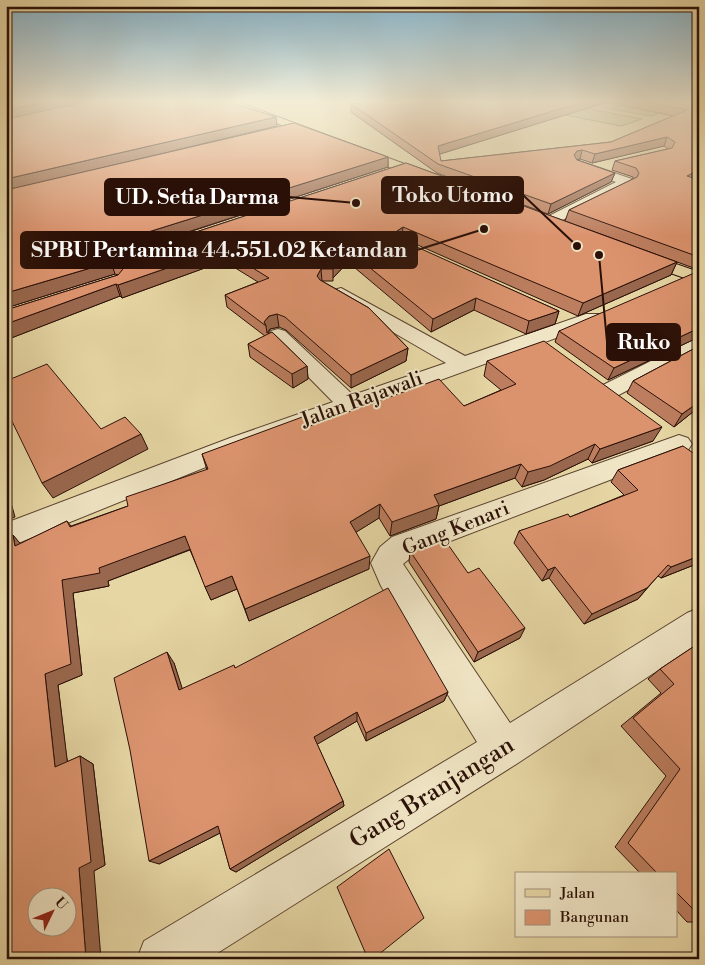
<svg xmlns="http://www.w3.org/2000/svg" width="705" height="965" font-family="'Libre Bodoni',serif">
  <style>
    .green { fill: #b6bd85; stroke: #706646 }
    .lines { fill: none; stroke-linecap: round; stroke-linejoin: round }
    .minor-casing { stroke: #5a422e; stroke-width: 2 }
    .major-casing { stroke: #2b1007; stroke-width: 2 }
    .minor { fill: #efe4c4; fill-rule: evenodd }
    .major { fill: #e6d6a4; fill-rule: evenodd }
    .wall { fill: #bc7e5f; stroke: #2b1007; fill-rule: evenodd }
    .shaded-wall { fill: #99674d; stroke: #2b1007 }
    .building { fill: #db936e; stroke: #2b1007; fill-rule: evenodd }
    .labels { text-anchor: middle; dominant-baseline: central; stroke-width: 4; stroke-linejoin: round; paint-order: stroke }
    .street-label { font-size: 20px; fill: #2b1007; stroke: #efe4c4 }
    .near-street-label { font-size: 24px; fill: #2b1007; stroke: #efe4c4 }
    .leader { fill: none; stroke: #2b1007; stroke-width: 2 }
    .callout-dot { fill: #2b1007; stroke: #efe4c4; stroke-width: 2 }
    .callout { fill: #2b1007; stroke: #2b1007; stroke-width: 2 }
    .callout-label { font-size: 21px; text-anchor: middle; font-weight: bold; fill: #fff }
  </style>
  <rect width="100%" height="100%" fill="#e6d6a4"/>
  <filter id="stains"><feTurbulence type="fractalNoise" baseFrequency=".004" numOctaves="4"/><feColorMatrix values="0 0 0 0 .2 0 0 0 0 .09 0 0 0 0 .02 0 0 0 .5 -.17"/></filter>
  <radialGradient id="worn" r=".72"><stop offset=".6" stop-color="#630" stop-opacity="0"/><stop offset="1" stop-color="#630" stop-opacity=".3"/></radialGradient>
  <g class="green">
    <polygon points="632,101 679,106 651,116 610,109"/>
    <polygon points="574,106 642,119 621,126 555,113"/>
  </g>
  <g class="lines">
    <g class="minor-casing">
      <g id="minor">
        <polygon points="579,161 632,179 634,182 553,225 543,225 540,222 543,219 616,182 575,168 573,165"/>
        <polygon points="341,288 465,356 586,314 600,314 603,318 600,322 248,450 6,548 6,523 230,438 333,402 271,339 268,335 271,331 278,329 285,331 353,395 446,363 334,298 332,294 334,290"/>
        <polygon points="699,337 699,352 615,397 607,399 599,397 595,392 599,387"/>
        <polygon points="679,435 688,438 692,444 688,450 414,555 403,564 510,723 687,613 699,608 699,643 518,763 208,959 137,959 144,941 477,742 381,586 371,563 380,547 392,537"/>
      </g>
    </g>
    <g class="major-casing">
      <g id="major">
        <polygon points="220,101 235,101 437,176 439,179 437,182 427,182"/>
        <polygon points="639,251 699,272 699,283 633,260 631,256 633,252"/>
      </g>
    </g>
    <use href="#minor" class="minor"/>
    <use href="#major" class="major"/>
  </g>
  <g class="wall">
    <polygon points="6,101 226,101 276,117 277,126 187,148 294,123 388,157 388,167 116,256 123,256 406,163 677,262 671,275 578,316 402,238 400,240 559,311 555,324 526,334 474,310 431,332 348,262 333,278 333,281 322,281 369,308 408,348 406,361 351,388 286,330 279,327 270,329 268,334 272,332 307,366 308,379 293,388 250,357 248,344 265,336 227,307 225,295 258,282 224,261 122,298 120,296 6,340 6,310 118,275 115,274 6,308"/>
    <path d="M380 101H687L696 179 699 180V270L565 221 569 210 633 179V177L612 170 615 161 668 149 664 146 592 163 580 159 577 160 615 173 611 182 548 214 437 173 351 112V104ZM607 102 673 116 611 142 441 161 439 154Z"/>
    <polygon points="691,101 699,101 699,104 692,102"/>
    <polygon points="559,331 699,337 608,380 555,342"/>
    <polygon points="699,346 699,407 674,427 627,393 633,381"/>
    <polygon points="487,361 653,441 592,463 588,459 544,480 522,487 515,478 439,506 436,519 390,536 379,518 356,532 369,569 249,621 237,589 211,600 190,550 108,581 109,586 73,593 82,675 58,685 67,762 80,756 93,764 105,865 94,871 13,535 20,544 67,521 71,526 128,506 207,470 202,454 310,426 464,406 501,390 484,376"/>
    <polygon points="699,438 699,444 696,442"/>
    <polygon points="683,446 699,563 661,578 658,576 638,599 584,624 549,578 542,581 514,543 519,531 570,517 624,495 611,482 618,470"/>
    <polygon points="410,551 468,573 520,638 474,662 409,562"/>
    <polygon points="699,643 699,922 687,922 676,910 676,874 641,874 615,847 666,776 621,726 661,693 648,679 660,669"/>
    <polygon points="174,663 182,689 235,668 448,692 444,701 366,741 357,721 317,744 343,801 344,806 236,872 230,869 220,833 159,864"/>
  </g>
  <g class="shaded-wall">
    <polygon points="52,101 99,101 6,119 6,110"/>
    <polygon points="586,101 607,101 607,102 437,155 438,146"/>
    <polygon points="276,117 277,126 6,191 6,179"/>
    <polygon points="667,137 664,146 592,163 595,154"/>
    <polygon points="582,150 580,159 575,160 574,155 577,151"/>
    <polygon points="388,157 388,167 114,256 110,262 106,250 110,244"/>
    <polygon points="699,170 699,177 683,186 687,176"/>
    <polygon points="615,173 611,182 548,214 551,204"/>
    <polygon points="403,227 402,238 393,245 394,233"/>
    <polygon points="222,249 224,261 122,298 118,285"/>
    <polygon points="348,250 348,262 333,278 333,269 331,267"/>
    <polygon points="111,262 115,274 6,308 6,293"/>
    <polygon points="677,262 671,275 578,316 583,303"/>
    <polygon points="321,269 322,281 318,288 317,276"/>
    <polygon points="116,284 120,296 6,340 6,324"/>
    <polygon points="476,298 474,310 431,332 433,319"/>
    <polygon points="559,311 555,324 526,334 529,321"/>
    <polygon points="277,314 279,327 270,329 267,333 266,326 264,322 269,316"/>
    <polygon points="699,328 699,337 608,380 614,368"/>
    <polygon points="408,348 406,361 351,388 351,375"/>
    <polygon points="307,366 308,379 293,388 292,374"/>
    <polygon points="699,402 699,407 674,427 682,414"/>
    <polygon points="662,427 653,441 592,463 600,449"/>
    <polygon points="141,434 148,449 53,498 42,483"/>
    <polygon points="595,444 588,459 544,480 522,487 528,472"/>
    <polygon points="521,464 515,478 439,506 436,519 390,536 392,522 434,495"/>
    <polygon points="6,485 15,517 6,521"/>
    <polygon points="380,504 379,518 350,536 350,522"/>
    <polygon points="13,535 25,549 15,546"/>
    <polygon points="185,536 191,549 108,581 109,586 73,593 82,675 58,685 69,775 55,767 45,674 62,580"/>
    <polygon points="370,556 369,569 249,621 245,609"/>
    <polygon points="699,556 699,563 661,578 671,567"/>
    <polygon points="555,567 549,578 542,581 548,570"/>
    <polygon points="232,576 237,589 211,600 205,587"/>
    <polygon points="647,588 638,599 584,624 592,614"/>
    <polygon points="525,628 520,638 474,662 478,652"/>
    <polygon points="167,652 174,663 186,700 179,690"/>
    <polygon points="448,692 444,701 366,741 366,733"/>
    <polygon points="357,712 357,721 316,745 314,737"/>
    <polygon points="80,756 93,764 105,865 94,871 101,959 86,959 79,868"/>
    <polygon points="343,801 344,806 236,872 230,869"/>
    <polygon points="218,826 224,831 159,864 149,861"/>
  </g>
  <g class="building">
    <polygon points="6,101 52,101 6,110"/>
    <polygon points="90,101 226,101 276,117 6,179 6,119"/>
    <polygon points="380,101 586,101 438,146 441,161 611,142 687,110 643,101 687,101 699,105 699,170 687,176 699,180 699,257 569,210 637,177 639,173 636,168 615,161 672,148 675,142 667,137 595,154 582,150 577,151 574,155 577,160 615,173 551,204 438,164 351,104"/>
    <polygon points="294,123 388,157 110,244 106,250 111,256 123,256 406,163 677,262 583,303 403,227 394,233 397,238 559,311 529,321 476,298 433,319 348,250 331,267 333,269 321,269 317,276 320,280 369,308 408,348 351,375 285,317 277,314 269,316 264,322 266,326 225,295 269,278 222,249 118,285 116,284 6,324 6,310 118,275 123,269 118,263 111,262 6,293 6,190"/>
    <polygon points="699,271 699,328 614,368 559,331"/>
    <polygon points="272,332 307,366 292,374 248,344"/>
    <path d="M544 341 662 427 600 449 595 444 550 466 528 472 521 464 434 495 439 505 392 522 380 504 350 522 370 556 245 609 232 576 205 587 185 536 99 568 100 573 62 580 71 664 45 674 55 767 80 756 91 862 79 868 86 959H32V957L28 959H6V538L13 535 15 546 67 521 70 527 128 506 126 497 208 469 202 454 305 416 310 426 439 379 464 406 516 384 487 361ZM38 898H68V928H38Z"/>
    <polygon points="699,346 699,402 682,414 633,381"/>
    <polygon points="47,364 101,429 125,417 141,434 42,483 6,409 6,381"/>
    <polygon points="683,446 699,457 699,556 671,567 668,565 647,588 592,614 555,567 548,570 519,531 568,514 570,517 638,490 618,470"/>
    <polygon points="442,536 468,573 479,568 525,628 478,652 410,551 417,546"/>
    <polygon points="388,588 448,692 366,733 357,712 314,737 343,801 230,869 218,826 149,861 130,750 114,678 167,652 179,690 234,665 235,668"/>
    <polygon points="699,643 699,915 676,892 676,874 658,874 628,843 680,769 633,718 674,684 660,669"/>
    <polygon points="389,849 424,918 373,959 368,959 337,887"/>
  </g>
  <linearGradient id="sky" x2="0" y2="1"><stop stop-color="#87b6ce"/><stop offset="0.43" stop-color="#f4edd6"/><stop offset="1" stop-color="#f4edd6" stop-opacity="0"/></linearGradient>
  <rect width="705" height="236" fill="url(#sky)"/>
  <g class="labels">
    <g class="street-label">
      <text transform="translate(362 400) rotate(-20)">Jalan Rajawali</text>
      <text transform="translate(456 529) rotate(-22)">Gang Kenari</text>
    </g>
    <g class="near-street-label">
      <text transform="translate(432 793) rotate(-32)">Gang Branjangan</text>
    </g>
  </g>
  <path class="leader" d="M577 246L523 195M356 203L289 197M484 229L417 250M599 255L607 342"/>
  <g class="callout-dot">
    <circle cx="577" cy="246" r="5"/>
    <circle cx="356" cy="203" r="5"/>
    <circle cx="484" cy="229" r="5"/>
    <circle cx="599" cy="255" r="5"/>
  </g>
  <g class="callout">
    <rect x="382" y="177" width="141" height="36" rx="5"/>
    <rect x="105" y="179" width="184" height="36" rx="5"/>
    <rect x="21" y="232" width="396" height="36" rx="5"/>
    <rect x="607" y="324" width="73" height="36" rx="5"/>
  </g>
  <g class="callout-label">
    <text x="453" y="202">Toko Utomo</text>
    <text x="197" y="204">UD. Setia Darma</text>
    <text x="219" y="257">SPBU Pertamina 44.551.02 Ketandan</text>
    <text x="644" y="349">Ruko</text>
  </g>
  <rect width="705" height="965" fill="none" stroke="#e6d6a4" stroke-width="25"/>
  <rect x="8" y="8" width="690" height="950" fill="none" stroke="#2b1007" stroke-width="2.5"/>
  <rect x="12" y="12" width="680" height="940" fill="none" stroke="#2b1007"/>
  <rect x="515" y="872" width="162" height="65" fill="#efe4c4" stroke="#a18f78"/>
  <rect x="525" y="889" width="25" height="8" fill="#e6d6a4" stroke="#a18f78"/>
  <text x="560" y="898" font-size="15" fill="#2b1007">Jalan</text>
  <rect x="525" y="910" width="25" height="15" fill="#db936e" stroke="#a18f78"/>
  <text x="560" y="922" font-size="15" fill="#2b1007">Bangunan</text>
  <g transform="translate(52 912) rotate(47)"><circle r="24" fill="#efe4c4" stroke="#a18f78"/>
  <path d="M0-4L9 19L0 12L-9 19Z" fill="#8f2418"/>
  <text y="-8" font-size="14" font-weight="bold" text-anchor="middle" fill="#2b1007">U</text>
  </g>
  <rect width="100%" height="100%" filter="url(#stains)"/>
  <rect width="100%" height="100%" fill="url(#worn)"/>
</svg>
